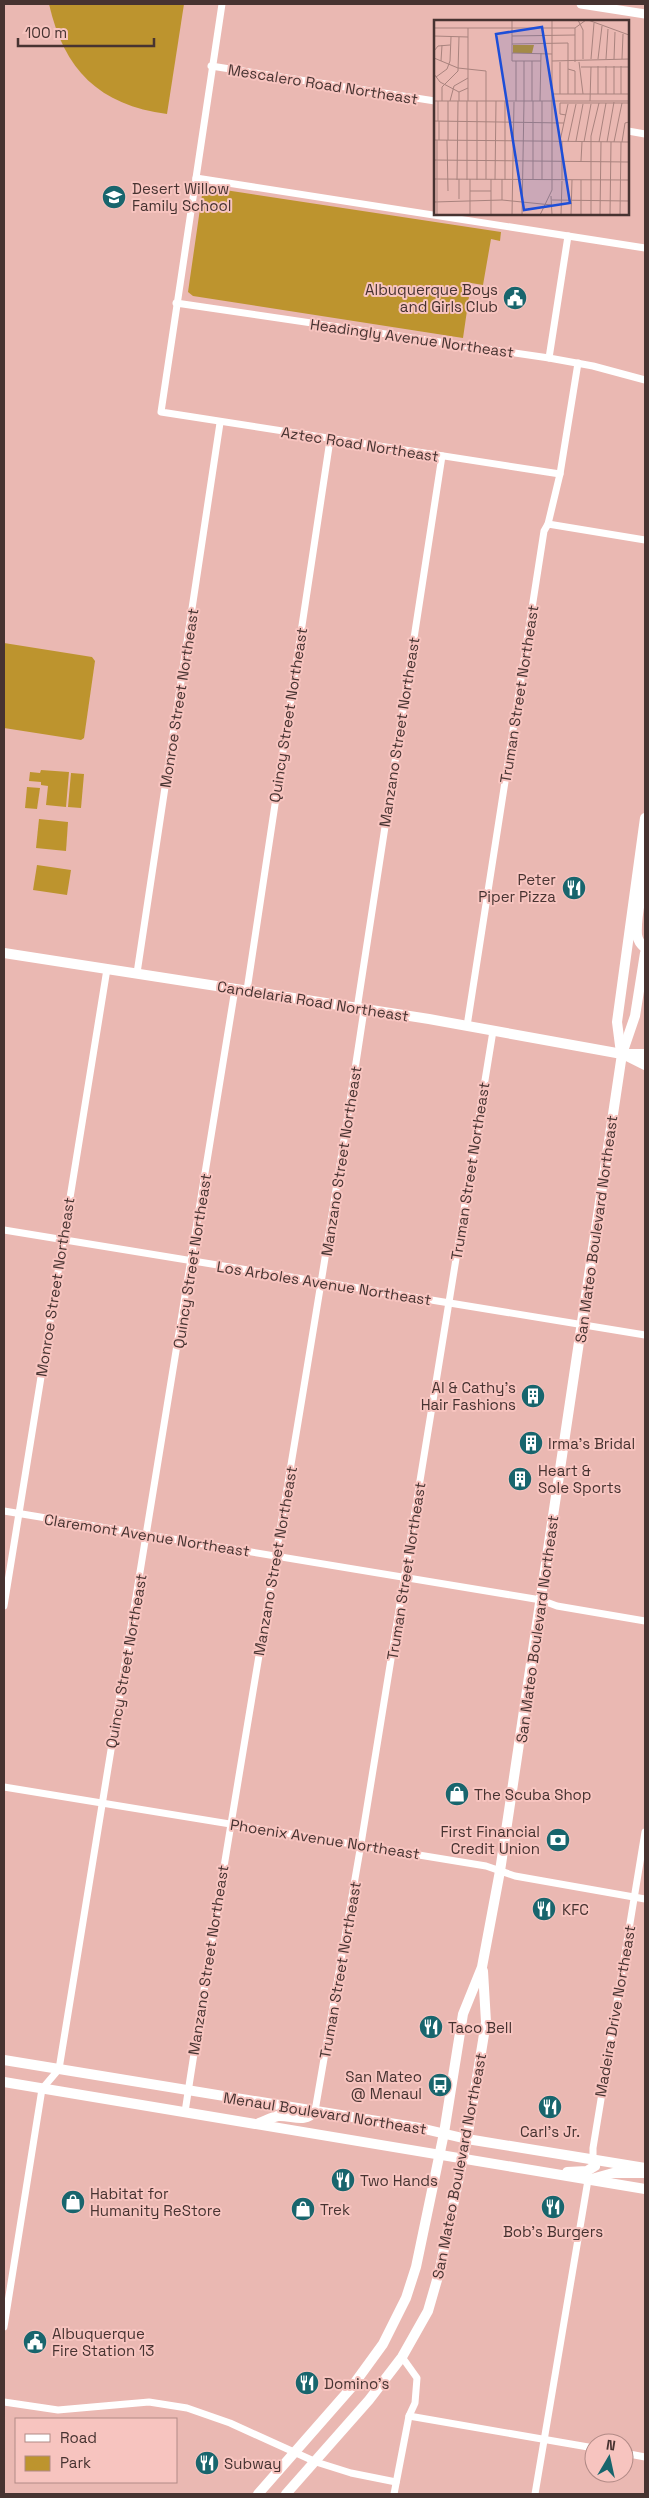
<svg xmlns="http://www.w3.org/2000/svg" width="649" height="2498" font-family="'Space Grotesk',sans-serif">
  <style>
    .green { fill: #bd942e }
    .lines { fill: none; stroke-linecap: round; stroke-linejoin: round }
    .minor { stroke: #fff; stroke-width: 7 }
    .tertiary { stroke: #fff; stroke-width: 9 }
    .secondary { stroke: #fff; stroke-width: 10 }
    .labels { text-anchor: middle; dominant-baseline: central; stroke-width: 4; stroke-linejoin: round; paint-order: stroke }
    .street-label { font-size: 15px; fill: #473331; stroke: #f7c4bf }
    .poi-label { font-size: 15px; fill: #473331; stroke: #f7c4bf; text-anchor: start }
    .inset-road { fill: none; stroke: #a9837e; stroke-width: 1 }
    .view { fill: #1d4ed8; fill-opacity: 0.15; stroke: #1d4ed8; stroke-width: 2.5 }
    .inset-edge { fill: none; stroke: #473331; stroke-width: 2.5 }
  </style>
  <rect width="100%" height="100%" fill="#eab8b2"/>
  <g class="green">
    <path d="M49 4H184L167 114C99 105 64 70 49 4Z"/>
    <polygon points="212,188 501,232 500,241 491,239 483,285 471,283 463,338 193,296 188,292 202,195"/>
    <polygon points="4,643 92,657 95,661 84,738 81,740 4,728"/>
    <polygon points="41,770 69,772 66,807 46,805 48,786 41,785 41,782 29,781 30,772 40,773"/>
    <polygon points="71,773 84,774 81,808 68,807"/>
    <polygon points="27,787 40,788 37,809 25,808"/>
    <polygon points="39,819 68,822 66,851 36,848"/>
    <polygon points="37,865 71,870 67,895 33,890"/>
  </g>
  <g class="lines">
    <g class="minor">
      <polyline points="222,4 161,412 560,474"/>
      <polyline points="211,66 435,101"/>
      <polyline points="628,131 645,134"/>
      <polyline points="196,178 645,248"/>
      <polyline points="176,303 549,358 593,366 645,380"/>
      <polyline points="549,358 568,236"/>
      <polyline points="548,524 645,540"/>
      <polyline points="137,973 220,423"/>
      <polyline points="247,990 330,440"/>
      <polyline points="357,1009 442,456"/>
      <polyline points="467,1026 544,531 548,524 560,474 578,363"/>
      <polyline points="4,1230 645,1335"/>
      <polyline points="4,1511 541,1600 557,1606 645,1621"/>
      <polyline points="4,1606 107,969"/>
      <polyline points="4,1787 486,1866 515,1876 645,1899"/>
      <polyline points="315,2111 361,1844 493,1031"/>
      <path d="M185 2112C241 1744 309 1378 364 1010"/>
      <polyline points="593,2161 593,2148 645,1832"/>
      <polyline points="4,2327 42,2089 59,2069 235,989"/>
      <polyline points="4,2402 58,2410 149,2402 187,2408 230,2423 316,2462 351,2473 396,2482"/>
      <polyline points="409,2416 594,2448"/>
      <polyline points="624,2453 645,2457"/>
      <polyline points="394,2494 409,2416 415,2403 417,2378 402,2357"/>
      <polyline points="535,2494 588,2180"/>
    </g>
    <polyline class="tertiary" points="581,4 645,14"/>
    <g class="secondary">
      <path d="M644 860C646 886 635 911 637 935 638 941 640 944 645 948"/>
      <polyline points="4,953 429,1019 622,1054 645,1054"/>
      <polyline points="621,1053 617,1022 645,818"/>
      <polyline points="625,1055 645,1065"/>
      <polyline points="4,2060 420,2128 467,2139 645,2168"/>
      <polyline points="4,2082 645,2189"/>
      <path d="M259 2123C265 2121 272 2117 278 2116 292 2115 305 2124 315 2111"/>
      <polyline points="567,2172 587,2171 595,2166 593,2161"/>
      <polyline points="588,2180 613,2173 644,2173"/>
      <polyline points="258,2494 351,2388 383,2344 406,2298 416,2267 444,2133 463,2014 482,1967 500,1871 622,1054 635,1016 645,953"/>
      <polyline points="286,2494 369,2400 402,2357 428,2311 439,2273 467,2139 486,2022 483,1971"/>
    </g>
  </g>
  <defs>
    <g id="school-disc" transform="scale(1.25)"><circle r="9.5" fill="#18656d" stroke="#f7c4bf"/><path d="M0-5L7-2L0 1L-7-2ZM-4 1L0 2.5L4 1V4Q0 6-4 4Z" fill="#fff"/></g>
    <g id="civic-disc" transform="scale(1.25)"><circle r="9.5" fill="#18656d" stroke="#f7c4bf"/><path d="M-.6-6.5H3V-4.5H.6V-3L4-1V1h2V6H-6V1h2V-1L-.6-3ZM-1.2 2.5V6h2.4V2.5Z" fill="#fff"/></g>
    <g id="restaurant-disc" transform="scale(1.25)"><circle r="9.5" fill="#18656d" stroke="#f7c4bf"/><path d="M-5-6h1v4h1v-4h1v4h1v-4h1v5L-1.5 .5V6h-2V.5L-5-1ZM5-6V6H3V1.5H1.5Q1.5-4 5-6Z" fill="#fff"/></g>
    <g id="building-disc" transform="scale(1.25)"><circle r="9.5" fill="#18656d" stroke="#f7c4bf"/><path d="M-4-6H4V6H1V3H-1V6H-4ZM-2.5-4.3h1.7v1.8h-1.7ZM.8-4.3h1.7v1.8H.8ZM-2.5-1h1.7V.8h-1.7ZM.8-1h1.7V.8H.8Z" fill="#fff"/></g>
    <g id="shop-disc" transform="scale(1.25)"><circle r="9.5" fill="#18656d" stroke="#f7c4bf"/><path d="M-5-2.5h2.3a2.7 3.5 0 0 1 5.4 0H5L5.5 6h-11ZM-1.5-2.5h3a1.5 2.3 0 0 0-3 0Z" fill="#fff"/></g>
    <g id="bank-disc" transform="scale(1.25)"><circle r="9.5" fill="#18656d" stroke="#f7c4bf"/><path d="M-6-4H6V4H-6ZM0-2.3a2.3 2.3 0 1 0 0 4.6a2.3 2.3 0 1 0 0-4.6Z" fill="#fff"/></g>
    <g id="bus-disc" transform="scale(1.25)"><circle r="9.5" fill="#18656d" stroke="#f7c4bf"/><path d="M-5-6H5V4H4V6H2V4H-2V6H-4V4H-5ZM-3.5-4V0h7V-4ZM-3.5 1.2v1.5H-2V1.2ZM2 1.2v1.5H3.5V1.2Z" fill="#fff"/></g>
  </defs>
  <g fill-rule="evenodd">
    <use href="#school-disc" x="114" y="197"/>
    <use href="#civic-disc" x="515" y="298"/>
    <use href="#restaurant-disc" x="574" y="888"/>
    <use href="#building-disc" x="533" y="1396"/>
    <use href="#building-disc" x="531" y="1443"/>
    <use href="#building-disc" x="520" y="1479"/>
    <use href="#shop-disc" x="457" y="1794"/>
    <use href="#bank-disc" x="558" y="1840"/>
    <use href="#restaurant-disc" x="544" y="1909"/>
    <use href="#restaurant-disc" x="431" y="2027"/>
    <use href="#bus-disc" x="440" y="2085"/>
    <use href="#restaurant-disc" x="550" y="2107"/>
    <use href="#restaurant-disc" x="343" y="2180"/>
    <use href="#shop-disc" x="73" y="2202"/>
    <use href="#restaurant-disc" x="553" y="2207"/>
    <use href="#shop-disc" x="303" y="2209"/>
    <use href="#civic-disc" x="35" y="2342"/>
    <use href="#restaurant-disc" x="307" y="2383"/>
    <use href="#restaurant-disc" x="207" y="2463"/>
  </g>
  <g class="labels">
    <g class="street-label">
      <text transform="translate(323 84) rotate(9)">Mescalero Road Northeast</text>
      <text transform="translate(412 338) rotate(8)">Headingly Avenue Northeast</text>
      <text transform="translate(360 444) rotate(9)">Aztec Road Northeast</text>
      <text transform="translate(519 694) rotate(-81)">Truman Street Northeast</text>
      <text transform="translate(179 698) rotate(-81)">Monroe Street Northeast</text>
      <text transform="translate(288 715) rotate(-81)">Quincy Street Northeast</text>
      <text transform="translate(399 732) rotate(-81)">Manzano Street Northeast</text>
      <text transform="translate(313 1001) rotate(9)">Candelaria Road Northeast</text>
      <text transform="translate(341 1161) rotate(-81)">Manzano Street Northeast</text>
      <text transform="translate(470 1171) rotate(-81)">Truman Street Northeast</text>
      <text transform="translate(596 1229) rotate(-82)">San Mateo Boulevard Northeast</text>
      <text transform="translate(192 1261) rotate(-81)">Quincy Street Northeast</text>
      <text transform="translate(324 1283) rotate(9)">Los Arboles Avenue Northeast</text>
      <text transform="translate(55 1287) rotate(-81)">Monroe Street Northeast</text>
      <text transform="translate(147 1535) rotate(9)">Claremont Avenue Northeast</text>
      <text transform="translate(275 1561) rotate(-80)">Manzano Street Northeast</text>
      <text transform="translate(406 1571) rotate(-81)">Truman Street Northeast</text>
      <text transform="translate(537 1629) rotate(-82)">San Mateo Boulevard Northeast</text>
      <text transform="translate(126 1661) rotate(-80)">Quincy Street Northeast</text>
      <text transform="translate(325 1839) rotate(9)">Phoenix Avenue Northeast</text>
      <text transform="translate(208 1960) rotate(-81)">Manzano Street Northeast</text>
      <text transform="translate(340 1970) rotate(-80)">Truman Street Northeast</text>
      <text transform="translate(615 2011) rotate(-80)">Madeira Drive Northeast</text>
      <text transform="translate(325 2113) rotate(9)">Menaul Boulevard Northeast</text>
      <text transform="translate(459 2166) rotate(-79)">San Mateo Boulevard Northeast</text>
    </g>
    <g class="poi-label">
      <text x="132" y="188">Desert Willow<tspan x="132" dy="17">Family School</tspan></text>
      <text x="498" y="289" text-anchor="end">Albuquerque Boys<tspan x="498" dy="17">and Girls Club</tspan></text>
      <text x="556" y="879" text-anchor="end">Peter<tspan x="556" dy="17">Piper Pizza</tspan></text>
      <text x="516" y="1387" text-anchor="end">Al &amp; Cathy's<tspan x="516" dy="17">Hair Fashions</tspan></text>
      <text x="548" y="1443">Irma's Bridal</text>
      <text x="538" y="1470">Heart &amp;<tspan x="538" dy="17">Sole Sports</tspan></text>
      <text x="474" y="1794">The Scuba Shop</text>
      <text x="540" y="1831" text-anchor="end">First Financial<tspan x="540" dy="17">Credit Union</tspan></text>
      <text x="562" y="1909">KFC</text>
      <text x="448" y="2027">Taco Bell</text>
      <text x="422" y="2076" text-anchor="end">San Mateo<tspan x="422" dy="17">@ Menaul</tspan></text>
      <text x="550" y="2131" text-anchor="middle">Carl's Jr.</text>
      <text x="360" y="2180">Two Hands</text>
      <text x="90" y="2193">Habitat for<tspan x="90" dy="17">Humanity ReStore</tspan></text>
      <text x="320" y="2209">Trek</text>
      <text x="553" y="2231" text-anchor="middle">Bob's Burgers</text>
      <text x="52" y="2333">Albuquerque<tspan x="52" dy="17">Fire Station 13</tspan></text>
      <text x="324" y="2383">Domino's</text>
      <text x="224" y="2463">Subway</text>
    </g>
  </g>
  <g transform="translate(434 20)">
    <rect width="195" height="195" fill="#eab8b2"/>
    <path d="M79 25H100L98 33H79Z" fill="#bd942e"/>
    <path class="inset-road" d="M78 0V41H107M144 0 149 10V39M154 0 195 15M0 8H141L152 0M0 16 34 17M78 16 141 15M78 24 134 23V74M0 31 4 26 16 25M78 33 118 34M0 38 24 48 52 51V159M157 39 160 3M164 39 168 6M172 39 174 9M180 39 181 12M188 39 189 14M7 41 8 25M82 41V81M90 41V81M98 41V81M118 41 195 39M141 42V8M145 42 149 74M147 47H195M134 49 141 51V74M0 54 6 62 25 72M2 57 13 49 16 41 17 17M118 74H195M126 74V42M164 74V46M172 74V46M180 74V46M187 74V46M0 81H195M8 81V67L24 51 25 17M16 81 20 66 34 58M25 81V72L34 68M34 81V8M106 81 107 33M156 81 157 47M126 83H194M126 83V94L132 95M0 101 130 103M4 101V81M14 101V81M0 120 195 122M3 120V195M5 120V101M13 120 14 171M14 120V101M126 121 134 84M134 121 142 84M142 121 149 84M150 122 157 84M165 122 172 83M173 122 180 82M180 122 188 83M188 122 191 103 195 102M0 140 195 142M147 141 148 122M0 159 195 160M25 159V179M23 160 24 81M33 160V81M43 160V81M61 160 62 81M71 160V81M99 160V81M108 160V81M128 160V121M36 171H57M117 176 118 195M68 180V159M118 180 195 181M0 182 68 180 118 185M36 195V159M57 195V159M78 195 80 82M88 195 90 81M106 195 118 170V0M127 195 128 161M137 195 138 160M147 195V160M157 195V116L165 83M166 195 167 122M176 195 177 122M186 195 187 122"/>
    <path class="view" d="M108 7 136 183 90 190 62 14Z"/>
    <rect width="195" height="195" class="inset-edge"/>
  </g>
  <rect width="649" height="2498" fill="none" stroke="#473331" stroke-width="10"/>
  <rect x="15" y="2418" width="162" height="65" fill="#f7c4bf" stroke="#b18a86"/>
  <rect x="25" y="2434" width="25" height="8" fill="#ffffff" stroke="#b18a86"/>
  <text x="60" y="2443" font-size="15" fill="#473331">Road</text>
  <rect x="25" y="2456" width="25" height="15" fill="#bd942e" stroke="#b18a86"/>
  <text x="60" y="2468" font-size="15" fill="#473331">Park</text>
  <g transform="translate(609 2458) rotate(9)"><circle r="24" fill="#f7c4bf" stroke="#b18a86"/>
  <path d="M0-4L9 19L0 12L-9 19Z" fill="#18656d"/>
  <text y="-8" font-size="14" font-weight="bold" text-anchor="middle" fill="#473331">N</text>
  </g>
  <path d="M18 38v8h136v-8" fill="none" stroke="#473331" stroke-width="2.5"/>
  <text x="25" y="38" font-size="15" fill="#473331" stroke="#f7c4bf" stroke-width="4" paint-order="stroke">100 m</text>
</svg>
